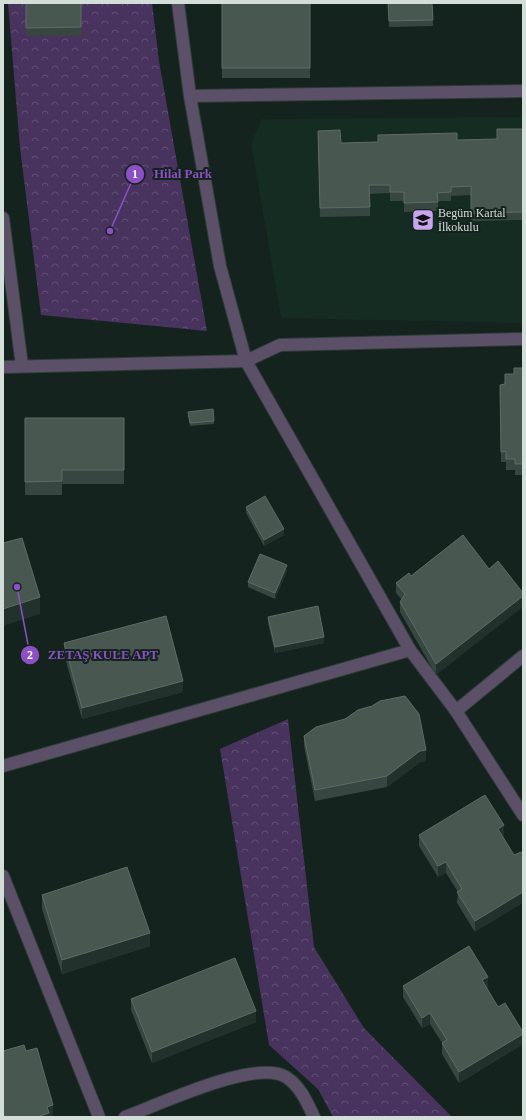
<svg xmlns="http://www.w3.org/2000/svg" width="526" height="1120" font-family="'Times New Roman',serif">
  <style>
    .built { fill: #142c22 }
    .forest { fill: url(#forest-crowns) }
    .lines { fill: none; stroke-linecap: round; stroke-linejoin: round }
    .street-casing { stroke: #2f3d37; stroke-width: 14 }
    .street { stroke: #5c5069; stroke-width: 12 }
    .wall { fill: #374640 }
    .shaded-wall { fill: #22312b }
    .building { fill: #485750; stroke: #5e6c66 }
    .labels { text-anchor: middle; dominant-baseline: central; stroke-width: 4; stroke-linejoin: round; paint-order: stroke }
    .poi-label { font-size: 12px; fill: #d4ded9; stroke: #14231d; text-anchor: start }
    .leader { fill: none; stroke: #8d50c4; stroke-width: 1.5 }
    .callout-dot { fill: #8d50c4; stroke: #14231d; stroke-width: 1.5 }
    .mark-label { font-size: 12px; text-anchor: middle; font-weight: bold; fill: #fff }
    .callout-label { font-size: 13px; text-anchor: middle; font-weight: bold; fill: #8d50c4; stroke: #14231d; stroke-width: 4; stroke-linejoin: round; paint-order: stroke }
  </style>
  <defs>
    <pattern id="forest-crowns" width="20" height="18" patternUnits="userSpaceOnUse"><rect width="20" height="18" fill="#48325e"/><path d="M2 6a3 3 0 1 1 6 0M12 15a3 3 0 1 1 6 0" fill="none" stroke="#624f74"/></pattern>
  </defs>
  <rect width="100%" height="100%" fill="#14231d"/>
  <polygon class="built" points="523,117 523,323 281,318 251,143 262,119"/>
  <g class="forest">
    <polygon points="8,3 152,3 159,61 207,331 41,315 20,148"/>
    <polygon points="288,719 314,947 364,1028 452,1117 333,1117 318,1089 269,1045 220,749"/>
  </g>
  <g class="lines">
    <g class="street-casing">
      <g id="street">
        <polyline points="178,3 190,96 220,266 246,361 410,650 456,711 523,815"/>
        <polyline points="190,96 523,91"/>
        <polyline points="3,218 22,366"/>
        <polyline points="3,367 246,361 280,345 523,339"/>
        <polyline points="456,711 523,656"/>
        <polyline points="3,766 410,650"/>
        <polyline points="3,876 99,1117"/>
        <path d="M125 1117C158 1105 256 1058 286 1077 300 1086 307 1102 314 1117"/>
      </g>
    </g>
    <use href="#street" class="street"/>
  </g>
  <g class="wall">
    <rect x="26" y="3" width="55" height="33"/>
    <rect x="222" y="3" width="88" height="75"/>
    <polygon points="388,3 432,3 433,26 389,27"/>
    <polygon points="318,131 341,143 457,140 523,143 523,220 471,221 471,195 451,196 451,201 438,201 438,211 404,212 404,201 390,201 390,193 370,194 370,216 320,217"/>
    <polygon points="523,368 523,475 515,475 515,470 506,470 506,462 501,462 500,385 505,384 514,374"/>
    <polygon points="188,415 214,421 214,424 190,426"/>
    <polygon points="25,418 124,418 124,484 62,484 62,495 25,495"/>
    <polygon points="246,507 284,535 264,546 246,513"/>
    <polygon points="463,535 436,675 400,612 400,602 402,600 396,593 396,583 411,576"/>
    <polygon points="287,571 275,599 248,587 248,582"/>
    <polygon points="268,617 324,643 275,653 268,623"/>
    <polygon points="64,643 183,692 82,719 64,654"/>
    <polygon points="345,719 426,761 420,762 387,787 315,801 304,746 304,736"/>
    <polygon points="419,835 504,836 503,837 475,932 457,903 458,892 446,873 438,877 419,846"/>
    <polygon points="42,895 150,946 62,974 42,909"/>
    <polygon points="403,986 488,987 487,988 498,1007 523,1032 523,1044 459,1083 442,1054 442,1043 430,1024 422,1028 403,997"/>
    <polygon points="131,999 256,1022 152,1063 131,1010"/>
  </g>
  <g class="shaded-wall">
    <polygon points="284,529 284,535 264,546 264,540"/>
    <polygon points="287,565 287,571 275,599 275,593"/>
    <polygon points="523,596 523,607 436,675 436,664"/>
    <polygon points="40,597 40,614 3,626 3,609"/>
    <polygon points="324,637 324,643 275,653 275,647"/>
    <polygon points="183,681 183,692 82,719 82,708"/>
    <polygon points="426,750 426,761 420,762 387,787 387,776 420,751"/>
    <polygon points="504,825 504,836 498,840 498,829"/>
    <polygon points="446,862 446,873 438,877 438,866"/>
    <polygon points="523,892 523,903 475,932 475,921"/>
    <polygon points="150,933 150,946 62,974 62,960"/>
    <polygon points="488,977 488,987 482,991 482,980"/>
    <polygon points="256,1011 256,1022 152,1063 152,1052"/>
    <polygon points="430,1013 430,1024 422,1028 422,1018"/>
    <polygon points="523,1034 523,1044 459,1083 459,1072"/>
    <polygon points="53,1105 53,1116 50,1117 37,1117 47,1107"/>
  </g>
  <g class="building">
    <polygon points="26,3 81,3 81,27 26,28"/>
    <rect x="222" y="3" width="88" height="65"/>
    <polygon points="388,3 432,3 433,20 389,21"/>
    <polygon points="497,129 523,129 523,212 471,213 471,186 451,187 451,192 437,193 438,202 404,203 404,192 390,192 390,185 369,185 370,207 320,208 318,131 340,130 341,143 378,142 378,135 457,133 457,140 497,139"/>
    <polygon points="514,368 523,368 523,464 515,464 515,459 506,459 506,451 501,452 500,385 505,384 505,374 514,374"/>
    <polygon points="213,409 214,421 190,423 188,412"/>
    <polygon points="25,418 124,418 124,470 62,470 62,481 25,482"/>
    <polygon points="265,496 284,529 264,540 246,507"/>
    <polygon points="463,535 489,569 498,561 523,593 523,596 436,664 400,602 405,594 396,583 409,573 411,576"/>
    <polygon points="22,538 40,597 3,609 3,543"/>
    <polygon points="260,554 287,565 275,593 248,582"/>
    <polygon points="318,606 324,637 275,647 268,617"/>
    <polygon points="166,616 183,681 82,708 64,643"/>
    <polygon points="405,696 419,714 426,750 420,751 387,776 315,790 304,736 316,727 345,719 358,710 372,706 380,701"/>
    <polygon points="485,795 504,825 498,829 514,855 521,852 523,855 523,892 475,921 457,892 462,889 446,862 438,866 419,835"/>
    <polygon points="127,867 150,933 62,960 42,895"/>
    <polygon points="469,946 488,977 482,980 498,1007 505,1003 523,1032 523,1034 459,1072 442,1043 447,1040 430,1013 422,1018 403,986"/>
    <polygon points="235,958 256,1011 152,1052 131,999"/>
    <polygon points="24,1045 26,1051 37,1048 53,1105 47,1107 49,1113 37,1117 3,1117 3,1051"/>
  </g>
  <defs>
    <g id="school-square" transform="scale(1.15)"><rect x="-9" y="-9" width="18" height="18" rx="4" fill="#c9a5ee" stroke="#14231d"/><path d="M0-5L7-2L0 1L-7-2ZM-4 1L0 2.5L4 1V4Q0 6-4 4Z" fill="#111"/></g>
  </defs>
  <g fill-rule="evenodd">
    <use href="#school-square" x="423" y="220"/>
  </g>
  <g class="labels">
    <g class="poi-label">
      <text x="438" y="213">Begüm Kartal<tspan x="438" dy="14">İlkokulu</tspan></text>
    </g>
  </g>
  <path class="leader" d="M110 231L135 174M17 587L30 655"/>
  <g class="callout-dot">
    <circle cx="110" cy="231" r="4"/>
    <circle cx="17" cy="587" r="4"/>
    <circle cx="135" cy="174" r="10"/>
    <circle cx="30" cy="655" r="10"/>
  </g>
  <g class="mark-label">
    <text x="135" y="178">1</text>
    <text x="30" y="659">2</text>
  </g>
  <g class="callout-label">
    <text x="183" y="178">Hilal Park</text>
    <text x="103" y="659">ZETAŞ KULE APT</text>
  </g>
  <rect width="526" height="1120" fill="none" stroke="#d4ded9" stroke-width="8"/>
</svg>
